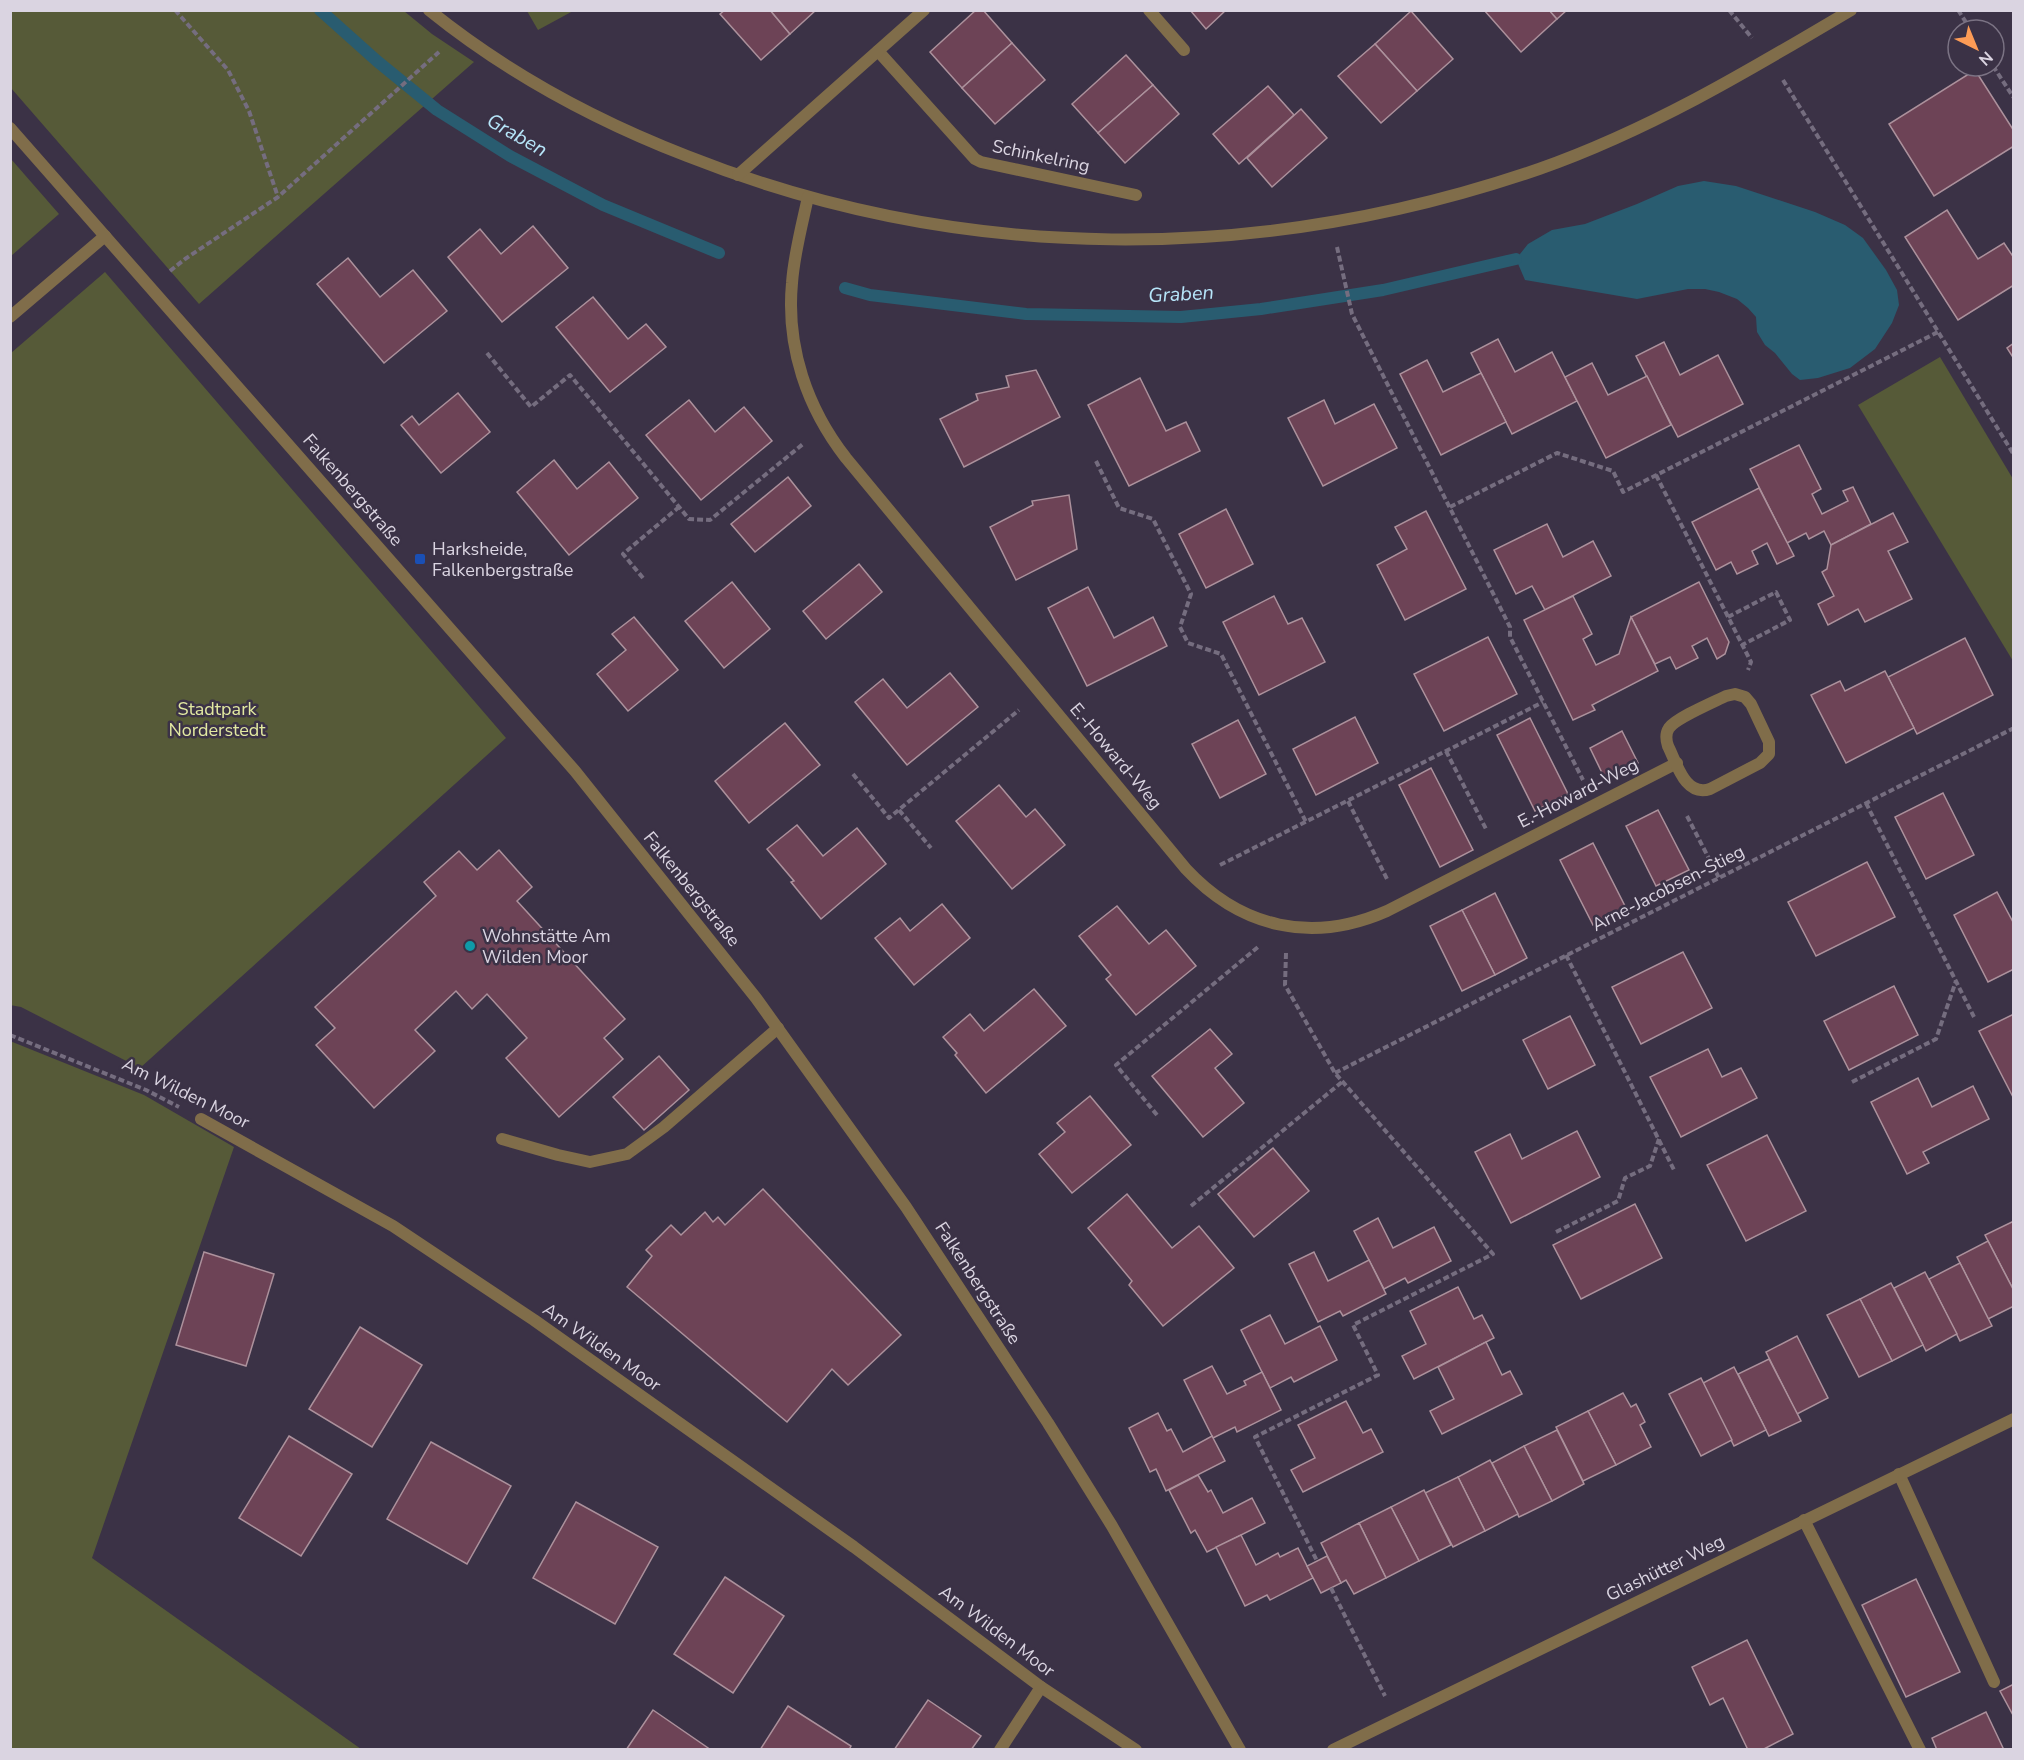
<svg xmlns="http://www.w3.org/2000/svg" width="2024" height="1760" font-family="'Nunito Sans',sans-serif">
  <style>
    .green { fill: #565a38 }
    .water { fill: #295c70 }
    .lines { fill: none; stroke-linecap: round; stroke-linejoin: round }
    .stream { stroke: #295c70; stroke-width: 12 }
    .building { fill: #6d4356; stroke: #ac919c; stroke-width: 1.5 }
    .path { stroke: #756d7f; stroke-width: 4; stroke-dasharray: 6 3; stroke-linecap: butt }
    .service { stroke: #806d4a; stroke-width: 12 }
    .minor { stroke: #806d4a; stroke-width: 12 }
    .transit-dot { fill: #1a4fb4; stroke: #3b3246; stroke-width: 2 }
    .culture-dot { fill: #0f9aa8; stroke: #3b3246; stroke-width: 2 }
    .labels { text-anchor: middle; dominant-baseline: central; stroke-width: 5; stroke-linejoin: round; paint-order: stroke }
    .street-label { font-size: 18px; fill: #dad4e1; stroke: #3b3246 }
    .poi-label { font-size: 18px; fill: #dad4e1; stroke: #3b3246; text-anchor: start }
    .park-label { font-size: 18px; fill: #e2e9a1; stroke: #3b3246 }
    .water-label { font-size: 20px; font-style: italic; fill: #b7e6fa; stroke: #3b3246 }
  </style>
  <rect width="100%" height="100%" fill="#3b3246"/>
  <g class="green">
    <polygon points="10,11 404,11 432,34 474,62 199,304 11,88"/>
    <polygon points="527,11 573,11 538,30"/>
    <polygon points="11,159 59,214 11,256 10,256"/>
    <polygon points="105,272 506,738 140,1068 21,1007 10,1005 11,353"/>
    <polygon points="1940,357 2013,479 2013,661 1858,405"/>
    <polygon points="10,1041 144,1095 234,1147 92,1558 361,1749 11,1749"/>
  </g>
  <polygon class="water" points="1704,181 1736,186 1815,212 1845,225 1863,238 1886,270 1897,290 1899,305 1892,323 1875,349 1850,368 1818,378 1800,380 1792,374 1775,353 1765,345 1757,332 1756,317 1748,308 1737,299 1719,292 1705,289 1688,289 1637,299 1525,280 1516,259 1528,244 1552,230 1585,224 1637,204 1678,186"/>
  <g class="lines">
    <g class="stream">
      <polyline points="320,10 377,61 437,110 510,156 603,205 719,253"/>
      <polyline points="845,288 870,295 1026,314 1181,317 1261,309 1383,290 1516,259"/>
    </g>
  </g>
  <g class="building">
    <polygon points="725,10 770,10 790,34 761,60 720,14"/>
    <polygon points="770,10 816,10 790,34"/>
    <polygon points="976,10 983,10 1012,43 962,88 930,52"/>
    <polygon points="1190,10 1226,10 1206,29"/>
    <polygon points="1484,10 1549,10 1557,19 1521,52"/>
    <polygon points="1549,10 1567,10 1557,19"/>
    <polygon points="1411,11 1453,59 1417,91 1375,44"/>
    <polygon points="1012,43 1045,80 995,124 962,88"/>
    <polygon points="1375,44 1417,91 1381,123 1338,76"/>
    <polygon points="1126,55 1153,85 1098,133 1072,104"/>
    <polygon points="1975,70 2014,131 2014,146 1934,196 1889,124"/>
    <polygon points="1153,85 1179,114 1125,163 1098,133"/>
    <polygon points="1268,86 1294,115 1239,164 1213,134"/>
    <polygon points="1301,109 1327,138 1272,187 1247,158"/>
    <polygon points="1947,210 1978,259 2004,243 2014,258 2014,285 1958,320 1905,237"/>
    <polygon points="533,226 568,268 502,322 448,257 480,229 501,254"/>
    <polygon points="348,258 380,297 413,270 447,311 384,363 317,284"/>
    <polygon points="593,297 628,339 646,324 666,347 610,392 556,327"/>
    <polygon points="1498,339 1515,372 1552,352 1577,401 1512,434 1471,353"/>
    <polygon points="1664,342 1680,375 1718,355 1743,404 1678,437 1636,356"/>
    <polygon points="2014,343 2014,359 2007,348"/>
    <polygon points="1427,360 1443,392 1481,373 1506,422 1441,455 1400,374"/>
    <polygon points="1592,363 1608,395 1647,376 1671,425 1606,458 1565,377"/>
    <polygon points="1036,370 1060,417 964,467 940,419 978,400 976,394 1009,387 1006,376"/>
    <polygon points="1140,378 1166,431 1186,422 1200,451 1129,486 1088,405"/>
    <polygon points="458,393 490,432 441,473 401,425 412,416 419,425"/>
    <polygon points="689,400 715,432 744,407 772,441 701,500 646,435"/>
    <polygon points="1324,400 1335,424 1374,404 1397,448 1323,486 1288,418"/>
    <polygon points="1799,445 1821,489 1812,494 1822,514 1848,501 1843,491 1853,487 1871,524 1831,545 1824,531 1809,539 1806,533 1787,543 1750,469"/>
    <polygon points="554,460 577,489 609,462 638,498 569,555 517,492"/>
    <polygon points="788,477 811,506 755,552 731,524"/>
    <polygon points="1759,488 1794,556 1777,564 1767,543 1752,551 1758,564 1737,574 1731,562 1716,570 1692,522"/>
    <polygon points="1069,495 1077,549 1016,580 990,527 1033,505 1032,501"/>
    <polygon points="1226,509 1253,564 1206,588 1179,534"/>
    <polygon points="1426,511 1466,589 1405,620 1377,565 1407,549 1395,527"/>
    <polygon points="1893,513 1908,542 1888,551 1912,599 1865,622 1858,609 1828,625 1818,604 1834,596 1822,572 1827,569 1831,545"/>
    <polygon points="1547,524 1563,557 1593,541 1611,576 1545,610 1532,586 1516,594 1494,550"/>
    <polygon points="859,564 882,592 826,639 803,611"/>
    <polygon points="732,582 770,629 724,668 685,621"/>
    <polygon points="1699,582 1729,642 1725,654 1717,659 1707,638 1692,646 1698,658 1676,669 1670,657 1655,664 1631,617"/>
    <polygon points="1088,587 1114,638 1153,617 1167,646 1087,686 1048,608"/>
    <polygon points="1274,596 1288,624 1302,618 1325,662 1259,695 1223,622"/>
    <polygon points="1573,596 1592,634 1583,639 1596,665 1619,654 1631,617 1658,671 1592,705 1595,710 1573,720 1524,620"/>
    <polygon points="634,617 678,670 628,711 597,674 626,650 612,634"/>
    <polygon points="1488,637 1517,694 1444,731 1414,674"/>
    <polygon points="1965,638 1993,695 1917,734 1888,677"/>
    <polygon points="1885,671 1914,728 1846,763 1811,695 1840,681 1845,691"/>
    <polygon points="950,673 978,707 907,765 855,702 883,679 907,708"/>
    <polygon points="1355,717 1378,763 1316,795 1293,749"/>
    <polygon points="1530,718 1568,794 1535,811 1497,735"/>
    <polygon points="1238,720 1266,774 1220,798 1192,744"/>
    <polygon points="785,723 820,765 749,823 715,781"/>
    <polygon points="1622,731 1638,763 1605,779 1590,748"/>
    <polygon points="1431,768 1473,850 1440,867 1399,785"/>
    <polygon points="999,785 1026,817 1035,809 1065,845 1012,889 956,821"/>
    <polygon points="1943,793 1974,855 1926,879 1895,817"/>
    <polygon points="1658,810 1689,870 1656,886 1626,826"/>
    <polygon points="797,825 823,856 857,828 886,864 821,919 791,882 794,881 767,849"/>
    <polygon points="1593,843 1626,908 1593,925 1560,860"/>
    <polygon points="499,850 532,887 517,901 625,1019 604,1038 623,1059 559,1117 506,1058 527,1038 487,994 472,1009 456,991 415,1030 435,1051 374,1108 316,1045 335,1028 315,1007 436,896 424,882 459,851 477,870"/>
    <polygon points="1867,862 1895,917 1816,956 1788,902"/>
    <polygon points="1997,892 2014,924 2014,969 1988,982 1954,915"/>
    <polygon points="1495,893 1527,958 1495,975 1462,910"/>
    <polygon points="942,904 970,938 914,985 875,938 900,918 910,931"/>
    <polygon points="1117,906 1149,944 1166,930 1196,966 1136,1015 1106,979 1111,975 1079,936"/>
    <polygon points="1462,910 1495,975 1462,991 1430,926"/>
    <polygon points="1683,952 1712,1008 1641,1044 1612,987"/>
    <polygon points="1894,986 1918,1035 1849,1070 1824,1021"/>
    <polygon points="1034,989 1066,1026 986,1093 955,1055 957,1053 943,1037 970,1014 984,1031"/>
    <polygon points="2014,1014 2014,1099 1979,1031"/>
    <polygon points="1570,1016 1595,1065 1548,1089 1523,1040"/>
    <polygon points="1210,1029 1232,1054 1215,1068 1244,1103 1203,1137 1152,1076"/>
    <polygon points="1708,1049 1722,1077 1741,1068 1757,1098 1681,1137 1650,1077"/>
    <polygon points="659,1056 689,1090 644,1130 613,1097"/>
    <polygon points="1918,1078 1932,1107 1973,1086 1989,1119 1923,1152 1929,1163 1907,1174 1871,1102"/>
    <polygon points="1090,1096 1131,1145 1072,1193 1039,1154 1065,1132 1057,1123"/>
    <polygon points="1577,1131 1600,1177 1511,1223 1475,1152 1510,1134 1522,1159"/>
    <polygon points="1767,1135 1806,1211 1746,1241 1707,1165"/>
    <polygon points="1273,1148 1309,1191 1254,1237 1218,1194"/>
    <polygon points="763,1189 901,1335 848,1385 832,1369 787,1422 627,1287 652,1256 646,1250 671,1225 681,1235 705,1212 713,1222 718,1217 725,1225"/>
    <polygon points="1127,1194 1172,1248 1199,1226 1234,1268 1163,1326 1129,1285 1132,1281 1088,1228"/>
    <polygon points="1635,1204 1662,1258 1581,1299 1553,1245"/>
    <polygon points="1378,1218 1393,1248 1434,1227 1451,1261 1408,1283 1405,1278 1384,1289 1354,1231"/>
    <polygon points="2014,1221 2014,1291 1985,1235"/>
    <polygon points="1988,1241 2014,1291 2014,1306 1988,1319 1957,1257"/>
    <polygon points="204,1252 274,1274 246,1366 176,1345"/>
    <polygon points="1314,1252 1328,1281 1369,1260 1386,1294 1343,1316 1340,1311 1318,1322 1289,1264"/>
    <polygon points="1960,1263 1992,1326 1960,1341 1929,1279"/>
    <polygon points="1925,1272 1957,1334 1926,1351 1894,1288"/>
    <polygon points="1891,1283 1923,1345 1892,1361 1860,1299"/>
    <polygon points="1458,1287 1474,1319 1482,1315 1494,1338 1414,1379 1402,1356 1426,1344 1410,1311"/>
    <polygon points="1860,1299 1892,1361 1859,1377 1827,1315"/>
    <polygon points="1270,1315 1285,1344 1320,1326 1337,1360 1294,1382 1291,1377 1270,1388 1241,1330"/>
    <polygon points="360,1327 422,1365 372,1447 309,1409"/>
    <polygon points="1797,1336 1828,1398 1797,1414 1766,1352"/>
    <polygon points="1486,1342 1502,1375 1510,1371 1522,1394 1442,1434 1430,1411 1454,1399 1438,1367"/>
    <polygon points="1769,1359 1801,1421 1769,1436 1738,1374"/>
    <polygon points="1212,1366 1227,1394 1246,1385 1244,1381 1262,1372 1281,1410 1237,1432 1235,1427 1213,1438 1184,1380"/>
    <polygon points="1734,1367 1766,1430 1734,1446 1703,1383"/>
    <polygon points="1701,1378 1732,1440 1701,1456 1669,1394"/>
    <polygon points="1623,1393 1631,1407 1636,1404 1645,1422 1640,1425 1651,1447 1616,1465 1588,1411"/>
    <polygon points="1346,1401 1363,1433 1371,1429 1383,1452 1303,1492 1291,1470 1315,1458 1298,1425"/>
    <polygon points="1588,1411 1616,1465 1583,1481 1556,1427"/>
    <polygon points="1158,1413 1167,1431 1171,1429 1183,1452 1212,1436 1225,1461 1166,1491 1156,1469 1150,1472 1129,1428"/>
    <polygon points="1557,1430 1584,1484 1552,1501 1524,1446"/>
    <polygon points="289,1436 352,1474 301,1556 239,1518"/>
    <polygon points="431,1442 511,1486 467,1564 387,1519"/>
    <polygon points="1524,1446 1552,1501 1519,1517 1492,1463"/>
    <polygon points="1490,1460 1518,1514 1485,1531 1458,1477"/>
    <polygon points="1198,1475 1208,1492 1211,1490 1223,1513 1252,1498 1265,1523 1207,1552 1195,1530 1191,1533 1169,1490"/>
    <polygon points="1458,1477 1485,1531 1453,1547 1425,1493"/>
    <polygon points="1424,1490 1451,1545 1419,1561 1391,1507"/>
    <polygon points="576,1502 658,1547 615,1624 533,1578"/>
    <polygon points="1391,1507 1419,1561 1386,1578 1359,1523"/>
    <polygon points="1359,1523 1386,1578 1354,1594 1346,1580 1341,1583 1321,1543"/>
    <polygon points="1241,1535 1256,1565 1278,1553 1280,1557 1298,1548 1313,1578 1270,1600 1267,1595 1245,1606 1216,1547"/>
    <polygon points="1327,1556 1341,1583 1321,1593 1307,1566"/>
    <polygon points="725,1577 784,1616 733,1693 674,1654"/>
    <polygon points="1916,1579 1960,1672 1906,1697 1862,1605"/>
    <polygon points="1747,1640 1793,1734 1762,1750 1748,1750 1723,1698 1710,1705 1692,1667"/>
    <polygon points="2014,1684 2014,1717 2000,1691"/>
    <polygon points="928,1700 981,1736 971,1750 894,1750"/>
    <polygon points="788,1706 851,1746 849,1750 760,1750"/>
    <polygon points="653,1710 711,1750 626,1750"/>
    <polygon points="1986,1712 2004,1750 1937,1750 1932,1738"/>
  </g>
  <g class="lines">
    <g class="path">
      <polyline points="175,10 228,70 249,111 278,197"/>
      <polyline points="1729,10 1752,38"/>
      <polyline points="1958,10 1971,30"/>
      <polyline points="1993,66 2014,98"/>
      <polyline points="1783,80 2014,455"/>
      <polyline points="1337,247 1352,314 1510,627 1510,637 1583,780"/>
      <polyline points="170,271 185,259 278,197 439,52"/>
      <polyline points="487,353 531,407 570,375 689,519 710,520 803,444"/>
      <polyline points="1096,461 1119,508 1153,519 1191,594 1180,627 1188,643 1221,654 1306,822"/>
      <polyline points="1656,475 1751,662 1748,670"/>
      <polyline points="1450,507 1557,453 1613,471 1623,492 1938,332"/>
      <polyline points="643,578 623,554 679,507"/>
      <polyline points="1728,617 1776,592 1790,620 1742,645"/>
      <polyline points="1446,751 1486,829"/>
      <polyline points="853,774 889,818 1019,710"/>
      <polyline points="1348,801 1387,879"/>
      <polyline points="1866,803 1974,1017"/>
      <polyline points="899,810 931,848"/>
      <polyline points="1687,816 1719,878"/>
      <polyline points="1220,865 1543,702"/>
      <polyline points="1286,953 1285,985 1335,1073 1493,1254 1353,1325 1378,1375 1255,1437 1317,1561"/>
      <polyline points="1566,955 1674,1170"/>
      <polyline points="10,1035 146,1090 179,1107"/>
      <polyline points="1335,1073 2014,728"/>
      <polyline points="1852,1082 1936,1039 1956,981"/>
      <polyline points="1157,1115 1116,1065 1258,947"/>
      <polyline points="1191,1206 1342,1082"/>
      <polyline points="1556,1232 1618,1201 1625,1178 1650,1166 1659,1139"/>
      <polyline points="1331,1588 1385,1696"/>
    </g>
    <g class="service">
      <polyline points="502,1139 558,1155 590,1162 627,1154 664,1127 778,1028"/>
      <polyline points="1899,1474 1994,1682"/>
      <polyline points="1804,1520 1920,1750"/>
      <polyline points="1000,1750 1041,1687"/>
    </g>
    <g class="minor">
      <path d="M429 10C507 73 594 120 687 156 962 265 1260 265 1539 169 1650 130 1750 70 1851 10"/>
      <polyline points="1149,10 1184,50"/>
      <polyline points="878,51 975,159 981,162 1136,195"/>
      <polyline points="10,128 575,771 756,998 906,1207 1048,1423 1112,1526 1240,1750"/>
      <polyline points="738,175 924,10"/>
      <path d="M808 197C802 225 794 254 792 283 786 347 807 408 846 458L1186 869C1241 928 1312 944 1387 911L1677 763"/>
      <polyline points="10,317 105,236"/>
      <path d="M1735 694 1745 697 1751 704 1769 742V754L1760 763 1710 789C1685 797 1677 764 1668 746 1666 740 1665 734 1669 728 1676 718 1714 702 1726 696Z"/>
      <polyline points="201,1119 393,1226 534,1320 854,1547 1041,1687 1136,1750"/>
      <polyline points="1333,1750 2014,1419"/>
    </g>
  </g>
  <rect class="transit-dot" x="414" y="553" width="12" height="12" rx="3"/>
  <circle class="culture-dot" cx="470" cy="946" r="6"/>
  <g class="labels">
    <g class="street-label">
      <text transform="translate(1041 156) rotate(12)">Schinkelring</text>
      <text transform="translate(353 490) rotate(49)">Falkenbergstraße</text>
      <text transform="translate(1116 756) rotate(50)">E.-Howard-Weg</text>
      <text transform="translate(1578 793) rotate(-27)">E.-Howard-Weg</text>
      <text transform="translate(1668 888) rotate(-27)">Arne-Jacobsen-Stieg</text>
      <text transform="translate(692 889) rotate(51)">Falkenbergstraße</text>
      <text transform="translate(186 1093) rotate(26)">Am Wilden Moor</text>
      <text transform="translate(978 1283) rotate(57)">Falkenbergstraße</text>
      <text transform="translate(602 1347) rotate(35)">Am Wilden Moor</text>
      <text transform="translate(1665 1568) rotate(-26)">Glashütter Weg</text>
      <text transform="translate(997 1631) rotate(37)">Am Wilden Moor</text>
    </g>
    <g class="poi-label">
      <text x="432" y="549">Harksheide,<tspan x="432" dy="21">Falkenbergstraße</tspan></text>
      <text x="482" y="936">Wohnstätte Am<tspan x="482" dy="21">Wilden Moor</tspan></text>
    </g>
    <g class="park-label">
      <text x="217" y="709">Stadtpark<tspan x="217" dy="21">Norderstedt</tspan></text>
    </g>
    <g class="water-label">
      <text transform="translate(517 135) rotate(30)">Graben</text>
      <text transform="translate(1181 294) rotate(-3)">Graben</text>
    </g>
  </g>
  <rect width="2024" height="1760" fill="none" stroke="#dad4e1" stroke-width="24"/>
  <g transform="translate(1976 48) rotate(137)"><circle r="28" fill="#3b3246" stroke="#7b7384" stroke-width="1.5"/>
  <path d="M0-4.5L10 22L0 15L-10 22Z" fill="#fd9c56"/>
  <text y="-9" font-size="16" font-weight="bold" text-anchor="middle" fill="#dad4e1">N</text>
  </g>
</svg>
